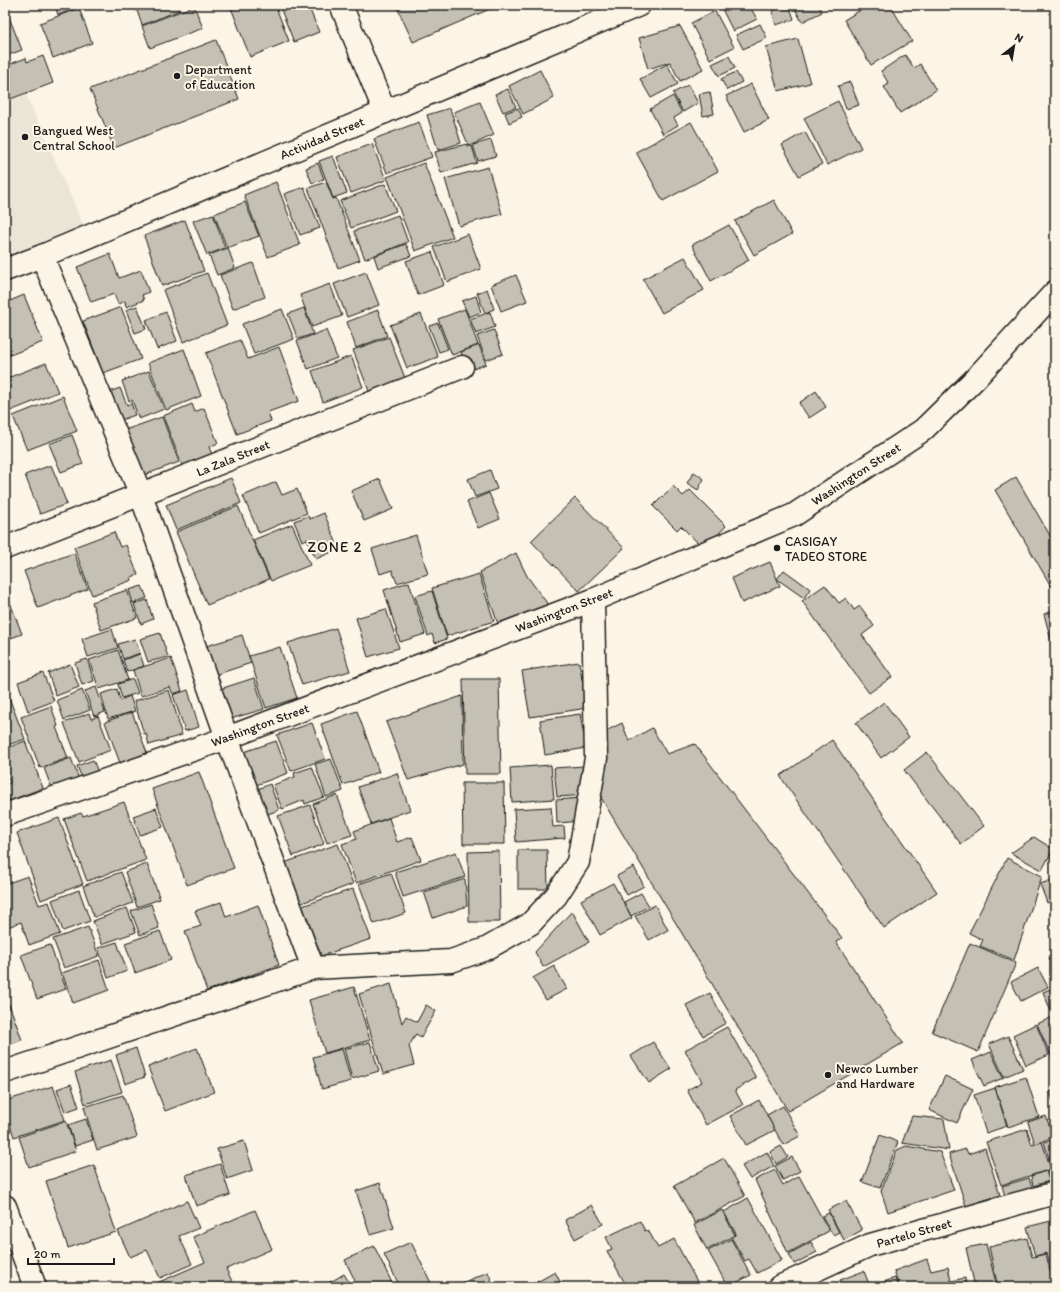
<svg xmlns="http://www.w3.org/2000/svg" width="1060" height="1292" font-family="Itim,sans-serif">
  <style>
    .built { fill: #ebe5d6 }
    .building { fill: #c4c0b3; stroke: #1c1c1c }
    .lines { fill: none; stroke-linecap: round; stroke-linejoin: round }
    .street-casing { stroke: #1c1c1c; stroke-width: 25 }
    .secondary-casing { stroke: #1c1c1c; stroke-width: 25 }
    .street { stroke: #fcf5e5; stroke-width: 22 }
    .secondary { stroke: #fcf5e5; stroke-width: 22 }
    .poi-dot { fill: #1c1c1c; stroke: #fcf5e5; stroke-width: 1.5 }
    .labels { text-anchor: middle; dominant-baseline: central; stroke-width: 4; stroke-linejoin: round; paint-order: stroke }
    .poi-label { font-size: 13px; fill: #1c1c1c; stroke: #fcf5e5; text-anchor: start }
    .street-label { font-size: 13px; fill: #1c1c1c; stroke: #fcf5e5 }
    .quarter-label { font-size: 15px; letter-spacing: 1px; fill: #1c1c1c; stroke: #fcf5e5 }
  </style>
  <rect width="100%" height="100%" fill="#fcf5e5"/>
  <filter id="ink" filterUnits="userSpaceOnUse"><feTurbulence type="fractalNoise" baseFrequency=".025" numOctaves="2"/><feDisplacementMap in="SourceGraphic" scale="8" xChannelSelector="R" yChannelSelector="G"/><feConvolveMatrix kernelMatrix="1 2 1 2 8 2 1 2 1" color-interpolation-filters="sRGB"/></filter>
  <g filter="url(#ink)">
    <polygon class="built" points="5,46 85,229 5,256"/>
    <g class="building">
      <polygon points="55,5 84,5 58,15"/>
      <polygon points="135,5 178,5 180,10 142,25"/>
      <polygon points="230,5 275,5 289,41 250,57"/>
      <polygon points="279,5 308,5 319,32 294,42"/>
      <polygon points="396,5 499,5 413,42"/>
      <polygon points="720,5 749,5 757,19 733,31"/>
      <polygon points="789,5 794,19 776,25 772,11"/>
      <polygon points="793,5 818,5 822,12 802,22"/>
      <polygon points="869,5 890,5 912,41 871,65 844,20"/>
      <polygon points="194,6 203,28 150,48 142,26"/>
      <polygon points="5,7 22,50 5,56"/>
      <polygon points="79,8 92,43 53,58 40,23"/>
      <polygon points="715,11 734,47 710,59 691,23"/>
      <polygon points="760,24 767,38 743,49 736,35"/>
      <polygon points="680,26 703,69 680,81 670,62 648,69 639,38"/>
      <polygon points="798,39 810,83 778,91 766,47"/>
      <polygon points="216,40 239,99 114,148 90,89"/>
      <polygon points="905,55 914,68 920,64 936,90 900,113 884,87 889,84 881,71"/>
      <polygon points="43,56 53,83 5,101 5,66 26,58 27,62"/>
      <polygon points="729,56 735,68 719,76 712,64"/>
      <polygon points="667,64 678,84 651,98 640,79"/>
      <polygon points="540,70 554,98 523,114 509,86"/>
      <polygon points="736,72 742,82 727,90 721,79"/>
      <polygon points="850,82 859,105 846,109 838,86"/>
      <polygon points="751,84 769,120 744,132 726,96"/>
      <polygon points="688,85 698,103 683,112 673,93"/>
      <polygon points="508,89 516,107 503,112 495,94"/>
      <polygon points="710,92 714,114 703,116 699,94"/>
      <polygon points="673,96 682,113 674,118 678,125 663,134 650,109"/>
      <polygon points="838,101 861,148 827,165 804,118"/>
      <polygon points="480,102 494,135 469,146 454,112"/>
      <polygon points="450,108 461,143 438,150 427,115"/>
      <polygon points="518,108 522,117 509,123 505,113"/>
      <polygon points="419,122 432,157 387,173 374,139"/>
      <polygon points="691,122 718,171 663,201 636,152"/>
      <polygon points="805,132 822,164 799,176 782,145"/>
      <polygon points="491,140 496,156 478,161 473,145"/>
      <polygon points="372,144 386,180 351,193 337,157"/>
      <polygon points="467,144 467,147 472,146 477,163 441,173 435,152"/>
      <polygon points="333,156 347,193 333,198 319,161"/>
      <polygon points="318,163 324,179 312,183 306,168"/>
      <polygon points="424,163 453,237 415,251 387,177"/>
      <polygon points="488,167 502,214 459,226 445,179"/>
      <polygon points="276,182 300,245 268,257 244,195"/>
      <polygon points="326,182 333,199 336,198 360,260 338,268 308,188"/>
      <polygon points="385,184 396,211 351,228 340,201"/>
      <polygon points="304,187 320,228 300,235 284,194"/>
      <polygon points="774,200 792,234 754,255 735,221"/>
      <polygon points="245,202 259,236 227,248 214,214"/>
      <polygon points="213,214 225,248 207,255 193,221"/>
      <polygon points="398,215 408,242 365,259 354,231"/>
      <polygon points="185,220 204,271 162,286 144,236"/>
      <polygon points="729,225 749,260 711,281 692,245"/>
      <polygon points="468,234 481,269 447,282 434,247"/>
      <polygon points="406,244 411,256 378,268 374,256"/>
      <polygon points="228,248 235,268 217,275 209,255"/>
      <polygon points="432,252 444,285 418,295 406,261"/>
      <polygon points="110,254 119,278 141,270 149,292 142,295 144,300 126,307 125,301 118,304 114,294 91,302 77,267"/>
      <polygon points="685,257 704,290 662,313 643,279"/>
      <polygon points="253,263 265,297 233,309 220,275"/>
      <polygon points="366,272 379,305 347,317 334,284"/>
      <polygon points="207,273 227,325 183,342 163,290"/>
      <polygon points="516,275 527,301 501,311 491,285"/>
      <polygon points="330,284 342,316 312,327 300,295"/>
      <polygon points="487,289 494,309 485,313 477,293"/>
      <polygon points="24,295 43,342 5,357 5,303"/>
      <polygon points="476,296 481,312 469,317 462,301"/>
      <polygon points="137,306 146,329 135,333 126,310"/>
      <polygon points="121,307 141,359 103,373 83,321"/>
      <polygon points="304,308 313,334 298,339 288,314"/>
      <polygon points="282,309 294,339 254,354 242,324"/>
      <polygon points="465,309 478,345 452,355 438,319"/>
      <polygon points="378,310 387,336 356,348 347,322"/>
      <polygon points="166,312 177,341 157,349 146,320"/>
      <polygon points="490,312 495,327 476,334 470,319"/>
      <polygon points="421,314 438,357 407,368 390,325"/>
      <polygon points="438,323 448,349 439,352 429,326"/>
      <polygon points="326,330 337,358 308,369 297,341"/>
      <polygon points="494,330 503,354 486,360 477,336"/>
      <polygon points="389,337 405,378 369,391 353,350"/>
      <polygon points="240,340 248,359 279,347 299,401 268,412 271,421 237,434 206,353"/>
      <polygon points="479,345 486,364 468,371 461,352"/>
      <polygon points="184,349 201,396 166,410 148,363"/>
      <polygon points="351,356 363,387 323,402 312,371"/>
      <polygon points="46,363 58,392 5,413 5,379"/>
      <polygon points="149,371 164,409 139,419 132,400 129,401 122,381"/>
      <polygon points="120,388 127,405 131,403 135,415 118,421 107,393"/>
      <polygon points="816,391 826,407 809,418 799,403"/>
      <polygon points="63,396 77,431 27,450 13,416"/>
      <polygon points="192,404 195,412 204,408 218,443 209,447 213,457 183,468 163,416"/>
      <polygon points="162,417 179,462 139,477 122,431"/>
      <polygon points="72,435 83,464 61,472 49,444"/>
      <polygon points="51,465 67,504 40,514 25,475"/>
      <polygon points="490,470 497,489 475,497 468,479"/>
      <polygon points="694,472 704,479 698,490 687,483"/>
      <polygon points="1016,477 1055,544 1055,593 995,490"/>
      <polygon points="231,478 241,503 176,530 166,505"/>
      <polygon points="380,479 393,509 364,521 351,491"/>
      <polygon points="276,482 282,495 297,489 307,513 259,533 243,496"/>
      <polygon points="673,486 683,496 690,490 726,526 704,549 681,526 677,530 653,506"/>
      <polygon points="489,493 500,519 478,528 467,502"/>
      <polygon points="575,498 624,548 579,591 531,541"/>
      <polygon points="238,506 269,579 207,605 176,532"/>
      <polygon points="324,513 339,549 316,559 307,539 302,541 294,521 308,516 310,519"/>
      <polygon points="292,524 310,565 271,581 253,540"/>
      <polygon points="114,532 120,547 126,545 138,575 131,577 132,580 92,595 74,547"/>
      <polygon points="416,535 428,574 397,583 392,570 380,574 372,549"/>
      <polygon points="74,553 88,589 38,608 24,571"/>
      <polygon points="516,553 527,576 549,606 498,624 480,572"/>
      <polygon points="770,562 780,586 742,603 732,578"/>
      <polygon points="784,570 810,589 804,598 777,579"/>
      <polygon points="479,574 494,621 447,636 432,588"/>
      <polygon points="409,582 425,634 400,642 384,590"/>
      <polygon points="825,585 839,603 846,598 854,610 860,606 874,626 862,635 892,677 869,693 802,601"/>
      <polygon points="142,586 147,598 133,603 129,590"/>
      <polygon points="5,589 22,634 5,640"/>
      <polygon points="127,590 137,618 101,630 92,602"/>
      <polygon points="432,591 447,639 435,643 432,634 428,636 415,596"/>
      <polygon points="147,600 153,619 141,624 134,604"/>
      <polygon points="386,609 399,648 368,657 356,618"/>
      <polygon points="1055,610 1055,655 1044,614"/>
      <polygon points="336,628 350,671 302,685 288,643"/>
      <polygon points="112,629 118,648 88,657 82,639"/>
      <polygon points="160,633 168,657 148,662 140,639"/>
      <polygon points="242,635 251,663 212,676 203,647"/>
      <polygon points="135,639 140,653 123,659 118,644"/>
      <polygon points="280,647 297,698 266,708 249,656"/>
      <polygon points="118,650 128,680 99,689 89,660"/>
      <polygon points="140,654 144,666 127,672 123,660"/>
      <polygon points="171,658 182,691 173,694 170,687 141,696 133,670"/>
      <polygon points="87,659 94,681 82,685 75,663"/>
      <polygon points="579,662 587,708 530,717 522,671"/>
      <polygon points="70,664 79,687 56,696 48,673"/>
      <polygon points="43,673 54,701 28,711 18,682"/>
      <polygon points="254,678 264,709 227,720 217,690"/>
      <polygon points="133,679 138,693 122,698 118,684"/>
      <polygon points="463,679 499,679 501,774 465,774"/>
      <polygon points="96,687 105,712 94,716 85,691"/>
      <polygon points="117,689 120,700 130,696 135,711 108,719 101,694"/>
      <polygon points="82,690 90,710 64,720 57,700"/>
      <polygon points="169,690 179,723 178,723 182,735 149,745 146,733 144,734 134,701"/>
      <polygon points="188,690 199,727 185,731 173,695"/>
      <polygon points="8,695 25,739 5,746 5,696"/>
      <polygon points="462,696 463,764 408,780 386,722"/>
      <polygon points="884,702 909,737 881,758 856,723"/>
      <polygon points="51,706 58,726 56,727 68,758 40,768 21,717"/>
      <polygon points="357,711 379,772 343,785 321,724"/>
      <polygon points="132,712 147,753 120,763 105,722"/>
      <polygon points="89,713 91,719 98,716 111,750 79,762 64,723"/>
      <polygon points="580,714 586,748 545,755 540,720"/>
      <polygon points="312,723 325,759 291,771 277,735"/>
      <polygon points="622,723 629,741 652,728 667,754 695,744 842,938 836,942 903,1043 788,1111 597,791 598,735"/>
      <polygon points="832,740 937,892 884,928 780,776"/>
      <polygon points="25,741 43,788 6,802 5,785 10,783 5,770 5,749"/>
      <polygon points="276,741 288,773 256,785 244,752"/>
      <polygon points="927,752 984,826 961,844 904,770"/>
      <polygon points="71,758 79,779 52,789 44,768"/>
      <polygon points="331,759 343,791 326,797 315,764"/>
      <polygon points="93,760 98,772 82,778 77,766"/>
      <polygon points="551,765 554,799 512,802 510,768"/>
      <polygon points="584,766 587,795 557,797 554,768"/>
      <polygon points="312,767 324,797 305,804 304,800 282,809 273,785 295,777 294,773"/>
      <polygon points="199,772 234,868 187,885 152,789"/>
      <polygon points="397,773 410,810 371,824 358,787"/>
      <polygon points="462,783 504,783 505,844 463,844"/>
      <polygon points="270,784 279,810 262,816 253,791"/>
      <polygon points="337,795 352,835 327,843 313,804"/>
      <polygon points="581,798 583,821 557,823 556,800"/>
      <polygon points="124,802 146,860 87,881 64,819 81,813 83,816"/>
      <polygon points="310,805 324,844 293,856 278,816"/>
      <polygon points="551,807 553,827 564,826 565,838 516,842 514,809"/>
      <polygon points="156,808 163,827 140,835 133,816"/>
      <polygon points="59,818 83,884 41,900 17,833"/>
      <polygon points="389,818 397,842 412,837 421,860 356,883 342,844 357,839 354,831"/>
      <polygon points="1034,837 1053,849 1042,870 1011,853"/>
      <polygon points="338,844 353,884 299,904 284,863"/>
      <polygon points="1055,849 1055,866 1054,866 1051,856"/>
      <polygon points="518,850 547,850 548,889 518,889"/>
      <polygon points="499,851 500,922 469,922 468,852"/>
      <polygon points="456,852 465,877 403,897 395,872"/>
      <polygon points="1007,858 1042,876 1014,960 980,946 983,940 969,933"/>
      <polygon points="147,864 160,899 137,907 125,872"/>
      <polygon points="634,867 644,886 627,895 617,876"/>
      <polygon points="121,872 133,903 94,917 83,886"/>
      <polygon points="391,873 406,913 374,924 359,884"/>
      <polygon points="28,876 39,905 49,902 60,934 29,945 21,922 5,928 5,884"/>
      <polygon points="465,879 467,906 433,918 424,892"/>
      <polygon points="1052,880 1055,887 1055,900 1047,903 1040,884"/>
      <polygon points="613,883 632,918 600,935 581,900"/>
      <polygon points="353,889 371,939 321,956 302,906"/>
      <polygon points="79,890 90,921 63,931 52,900"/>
      <polygon points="641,893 649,906 631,916 624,902"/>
      <polygon points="221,902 226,917 258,905 279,965 207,991 185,931 201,926 195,911"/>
      <polygon points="151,904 159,928 140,935 131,911"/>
      <polygon points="655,905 668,930 649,940 635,916"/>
      <polygon points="127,908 136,932 102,944 93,921"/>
      <polygon points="572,911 589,942 543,967 535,952"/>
      <polygon points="88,927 99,956 64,968 53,939"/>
      <polygon points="160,931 171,960 135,973 125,943"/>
      <polygon points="117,942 127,971 108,978 98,948"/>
      <polygon points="970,943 1016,963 978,1052 932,1032"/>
      <polygon points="50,945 66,989 37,999 21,955"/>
      <polygon points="1055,955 1055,971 1049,958"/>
      <polygon points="99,960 109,990 73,1003 62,973"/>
      <polygon points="554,966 567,989 546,1000 533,978"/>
      <polygon points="1038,968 1048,987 1021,1001 1011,982"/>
      <polygon points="391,984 402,1023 406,1016 417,1022 426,1005 436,1011 421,1037 416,1034 409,1046 414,1065 383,1074 359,994"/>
      <polygon points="354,987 370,1040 325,1053 309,1000"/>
      <polygon points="1055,987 1055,1010 1051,1011 1043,992"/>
      <polygon points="710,993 726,1023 703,1036 686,1005"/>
      <polygon points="9,1004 22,1040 5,1046 5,1005"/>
      <polygon points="1055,1016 1055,1059 1053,1060 1037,1024"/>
      <polygon points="1036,1024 1049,1055 1026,1065 1013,1035"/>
      <polygon points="727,1027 756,1078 735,1090 743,1105 706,1125 687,1090 702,1082 685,1050"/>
      <polygon points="1008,1036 1023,1069 1004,1077 989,1044"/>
      <polygon points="370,1042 379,1071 352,1079 344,1049"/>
      <polygon points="653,1042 671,1069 649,1083 631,1056"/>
      <polygon points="136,1048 145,1077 125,1084 116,1055"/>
      <polygon points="197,1048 214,1092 165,1111 148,1067"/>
      <polygon points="342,1049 351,1081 322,1089 313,1057"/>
      <polygon points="991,1052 1003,1078 984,1086 972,1060"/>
      <polygon points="111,1060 122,1092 85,1104 75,1072"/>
      <polygon points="945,1076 973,1089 957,1123 929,1110"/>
      <polygon points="1026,1077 1039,1117 1008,1127 995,1087"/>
      <polygon points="71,1084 79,1107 65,1112 57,1089"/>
      <polygon points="53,1086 65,1120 14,1137 5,1109 5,1101"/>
      <polygon points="995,1088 1007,1126 986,1133 974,1095"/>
      <polygon points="1055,1090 1055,1107 1050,1092"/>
      <polygon points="123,1095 137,1137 97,1150 84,1107"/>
      <polygon points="759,1100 775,1130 746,1145 730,1116"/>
      <polygon points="783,1106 800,1136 783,1145 767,1115"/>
      <polygon points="912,1116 944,1119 949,1150 902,1143"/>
      <polygon points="1046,1116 1053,1137 1035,1144 1028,1122"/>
      <polygon points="86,1119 93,1140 75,1146 68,1125"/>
      <polygon points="66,1121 76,1151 29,1167 19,1137"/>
      <polygon points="1055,1122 1055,1136 1051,1123"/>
      <polygon points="1027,1129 1032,1145 1042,1142 1051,1169 1001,1185 986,1142"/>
      <polygon points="880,1135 898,1142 880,1188 862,1182"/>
      <polygon points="1054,1139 1055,1156 1049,1158 1044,1142"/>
      <polygon points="244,1141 253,1170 227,1179 217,1149"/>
      <polygon points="781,1146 788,1157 776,1164 770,1152"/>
      <polygon points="906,1146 940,1152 954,1190 888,1212 881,1191 897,1150"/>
      <polygon points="985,1148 1000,1195 966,1206 949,1154 966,1149 968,1154"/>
      <polygon points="767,1152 774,1166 750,1179 742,1166"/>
      <polygon points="792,1157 800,1171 783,1180 775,1166"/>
      <polygon points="1055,1157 1055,1168 1051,1169 1048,1159"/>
      <polygon points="724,1158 745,1196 695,1223 674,1186"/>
      <polygon points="220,1164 230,1195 196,1206 186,1175"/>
      <polygon points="94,1165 116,1232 68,1248 46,1181"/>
      <polygon points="1055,1169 1055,1177 1050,1179 1047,1171"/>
      <polygon points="775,1170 783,1185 799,1176 829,1231 788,1253 755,1180"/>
      <polygon points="1046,1171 1049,1181 1033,1186 1031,1176"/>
      <polygon points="1029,1178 1032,1188 1005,1196 1002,1186"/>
      <polygon points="380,1183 394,1228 370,1235 356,1191"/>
      <polygon points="748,1198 782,1260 757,1273 749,1259 745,1261 731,1237 736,1234 724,1212"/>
      <polygon points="187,1201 199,1228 179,1236 192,1264 160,1278 147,1250 130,1257 118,1231"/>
      <polygon points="846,1201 862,1230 844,1240 828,1210"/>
      <polygon points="592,1205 603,1224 575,1239 565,1220"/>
      <polygon points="255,1210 272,1249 226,1269 235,1287 150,1287 150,1286 205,1262 193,1237"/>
      <polygon points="722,1210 735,1235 707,1250 694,1225"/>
      <polygon points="829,1213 839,1232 833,1235 822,1216"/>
      <polygon points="1055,1220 1055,1263 1050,1264 1047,1253 1035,1256 1027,1227"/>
      <polygon points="640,1221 645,1231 648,1230 658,1248 674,1239 700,1287 627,1287 607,1251 612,1249 606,1237"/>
      <polygon points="1027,1238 1032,1257 1046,1254 1054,1287 998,1287 989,1247"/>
      <polygon points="731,1239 751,1275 728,1287 708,1251"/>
      <polygon points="411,1242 433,1287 400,1287 384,1254"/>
      <polygon points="811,1242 817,1252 794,1264 789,1254"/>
      <polygon points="986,1244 997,1287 975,1287 966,1248"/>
      <polygon points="374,1246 394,1287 358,1287 345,1260"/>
      <polygon points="927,1259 931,1271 948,1267 951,1281 965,1278 966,1287 899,1287 894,1271"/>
      <polygon points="1055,1265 1055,1286 1050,1266"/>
      <polygon points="864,1271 870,1287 843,1287 840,1280"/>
      <polygon points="488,1272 494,1287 452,1287"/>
      <polygon points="555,1272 563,1287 528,1287"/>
      <polygon points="344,1274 352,1287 322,1287"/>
      <polygon points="895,1278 898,1287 870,1287"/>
    </g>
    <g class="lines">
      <g class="street-casing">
        <g id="street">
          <polyline points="341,5 385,112"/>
          <polyline points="42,256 141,495 227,738 313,968"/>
          <polyline points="5,548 462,367"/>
          <polyline points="5,815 227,738 593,600 794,515 923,430 974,380 1055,292"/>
          <polyline points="5,1072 313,968 451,961 486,949 530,924 556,896 578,862 596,758 593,600"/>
          <polyline points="779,1287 870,1245 1055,1193"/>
        </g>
      </g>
      <g class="secondary-casing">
        <g id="secondary">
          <polyline points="5,270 42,256 639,5"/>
          <polyline points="5,1206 35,1287"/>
        </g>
      </g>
      <use href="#street" class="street"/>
      <use href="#secondary" class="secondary"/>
    </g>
  </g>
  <g class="poi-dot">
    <circle cx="177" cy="76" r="4"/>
    <circle cx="25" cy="137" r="4"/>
    <circle cx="777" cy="548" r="4"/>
    <circle cx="828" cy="1075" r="4"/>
  </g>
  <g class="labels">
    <g class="poi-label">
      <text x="185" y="69">Department<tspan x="185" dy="15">of Education</tspan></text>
      <text x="33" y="130">Bangued West<tspan x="33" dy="15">Central School</tspan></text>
      <text x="785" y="541">CASIGAY<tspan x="785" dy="15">TADEO STORE</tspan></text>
      <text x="836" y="1068">Newco Lumber<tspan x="836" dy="15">and Hardware</tspan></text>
    </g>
    <g class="street-label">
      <text transform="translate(322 138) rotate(-23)">Actividad Street</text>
      <text transform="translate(233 458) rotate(-22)">La Zala Street</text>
      <text transform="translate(856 474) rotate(-33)">Washington Street</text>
      <text transform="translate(564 610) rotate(-21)">Washington Street</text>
      <text transform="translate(260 725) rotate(-20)">Washington Street</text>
      <text transform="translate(914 1233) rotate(-16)">Partelo Street</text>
    </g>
    <g class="quarter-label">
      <text x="335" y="547">ZONE 2</text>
    </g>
  </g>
  <rect width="1060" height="1292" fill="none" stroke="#fcf5e5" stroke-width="20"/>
  <rect x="10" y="10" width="1040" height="1272" fill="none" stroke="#1c1c1c" stroke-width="1.5" filter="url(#ink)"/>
  <g transform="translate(1014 46) rotate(31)" stroke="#fcf5e5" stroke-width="3" paint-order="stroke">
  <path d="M0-3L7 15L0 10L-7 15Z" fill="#1c1c1c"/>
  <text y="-6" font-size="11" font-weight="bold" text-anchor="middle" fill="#1c1c1c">N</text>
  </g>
  <path d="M28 1258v6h86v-6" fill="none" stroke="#1c1c1c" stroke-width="2"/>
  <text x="34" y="1258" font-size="12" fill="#1c1c1c" stroke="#fcf5e5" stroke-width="3" paint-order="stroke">20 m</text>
</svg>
